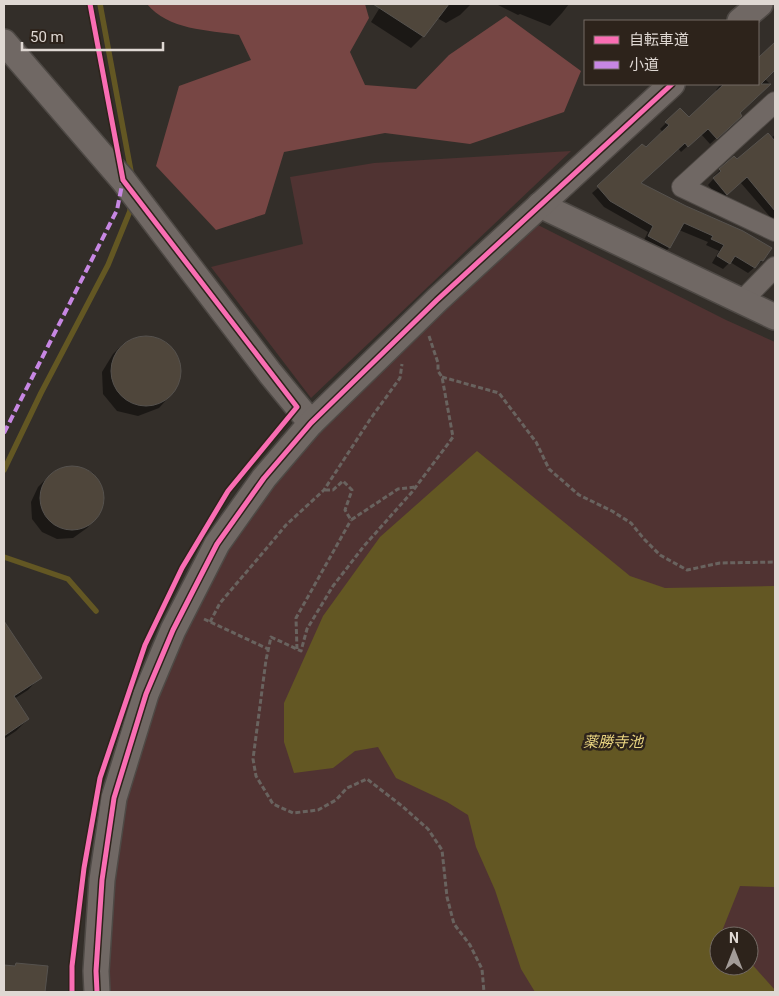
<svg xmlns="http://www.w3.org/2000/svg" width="779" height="996" font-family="Roboto,'Noto Sans JP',sans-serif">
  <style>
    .green { fill: #503332; fill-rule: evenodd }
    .forest { fill: #774644 }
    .water { fill: #635723 }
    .shadow { fill: #0007 }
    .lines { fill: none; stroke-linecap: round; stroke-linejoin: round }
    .stream { stroke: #635723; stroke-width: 5.5 }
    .building { fill: #4f463b; stroke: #56524e }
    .minor-casing { stroke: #4e4945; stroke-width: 22 }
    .tertiary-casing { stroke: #4e4945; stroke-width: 28 }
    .path { stroke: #69635f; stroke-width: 3; stroke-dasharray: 5 2.5; stroke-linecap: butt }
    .minor { stroke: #706864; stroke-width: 20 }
    .tertiary { stroke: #706864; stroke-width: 25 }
    .quiet { stroke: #c787e3; stroke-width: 4; stroke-dasharray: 8 4; stroke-linecap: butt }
    .cycleway-casing { stroke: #2d231b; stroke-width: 8 }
    .cycleway { stroke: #f96db3; stroke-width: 5 }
    .labels { text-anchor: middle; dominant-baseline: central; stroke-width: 5; stroke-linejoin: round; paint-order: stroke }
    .water-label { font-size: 15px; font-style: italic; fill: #e9d480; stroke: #2d231b }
  </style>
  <rect width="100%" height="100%" fill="#332e29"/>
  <g class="green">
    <polygon points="571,151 311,398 211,267 303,244 290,177 374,163"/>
    <path d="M538 225 726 320 775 342V992H100L105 890 148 704 220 554 311 436 427 324ZM719 936H749V966H719Z"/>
  </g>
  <path class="forest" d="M147 4H365L369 18 350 52 365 85 416 89 449 55 506 16 581 71 564 112 470 144 385 133 284 152 265 214 216 230 156 166 179 86 251 60 239 35C208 30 168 30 147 4Z"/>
  <polygon class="water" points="477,451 630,576 665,588 775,586 775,887 740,886 722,931 727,936 719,936 719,966 749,966 749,961 775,990 775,992 535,992 521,969 495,890 476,847 468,815 447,802 396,778 378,747 355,751 333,768 294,773 284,742 284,703 323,616 380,537"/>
  <g class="shadow">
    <polygon points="382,4 471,4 460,15 446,23 437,18 423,36 411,48 371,22"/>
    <polygon points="496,4 569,4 562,13 550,26 520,14 518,15"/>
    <polygon points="775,43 775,69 765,79 770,84 738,113 732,124 710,144 701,134 681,152 678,148 639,184 762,261 748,273 730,262 723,269 712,263 719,251 706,245 708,242 679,230 669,248 663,254 643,242 648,232 604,207 592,193 663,132 660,129 666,123 689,119 718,92 716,90 721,84 758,84 758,60"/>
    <polygon points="775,135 775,216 772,219 740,182 721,200 708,185 715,177 714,176 720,170 737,161"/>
    <polygon points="144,336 165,341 179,358 180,379 168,398 159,408 138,416 117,411 103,394 102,372 113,354 123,344"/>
    <polygon points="78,467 93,473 102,487 104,503 97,518 87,528 73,538 57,539 42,532 32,519 31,502 38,487 48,477 61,468"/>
    <polygon points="4,624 40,677 28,690 14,699 28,719 16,731 4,739"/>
    <polygon points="16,964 46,967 44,992 4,992 4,966 14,967"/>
  </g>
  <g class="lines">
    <g class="stream">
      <polyline points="100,4 132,177"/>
      <polyline points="4,470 41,393 108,265 130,211 130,204"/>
      <polyline points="4,557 68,579 96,611"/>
    </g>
  </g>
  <g class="building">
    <polygon points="373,4 449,4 424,37"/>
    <polygon points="775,42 775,70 761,84 771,84 740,113 742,116 717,139 708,129 688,147 685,143 641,183 686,206 743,231 772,248 763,261 761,260 755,268 735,256 730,264 717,256 724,245 711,239 713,236 684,223 670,248 648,236 653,226 610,201 597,186 642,144 646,147 669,125 665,122 680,108 689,117 724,84 758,84 758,58"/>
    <polygon points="768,133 775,141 775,211 747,177 727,195 713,178 721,171 719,169 734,156 737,159"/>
    <circle cx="146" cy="371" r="35"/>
    <circle cx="72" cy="498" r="32"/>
    <polygon points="4,621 42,678 14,696 29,719 4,736"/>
    <polygon points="16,963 48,966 45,992 4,992 4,965 15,966"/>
  </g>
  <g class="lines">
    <g class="minor-casing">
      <g id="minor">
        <polyline points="775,102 682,187 775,231"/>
        <polyline points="741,302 775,267"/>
      </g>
    </g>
    <g class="tertiary-casing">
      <g id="tertiary">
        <polyline points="740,21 760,4"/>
        <polyline points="4,42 123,180 270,373 311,423"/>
        <polyline points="540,205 775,317"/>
        <polyline points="97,992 96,971 102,880 114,798 146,694 173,630 217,544 264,478 311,423 437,300 672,84"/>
      </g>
    </g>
    <g class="path">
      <polyline points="429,336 438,363 438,371 442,377 453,437 412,492 364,546 333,586 307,629 301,651 271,637 266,660 253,759 256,776 273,804 293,813 318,810 336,800 347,788 367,779 402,806 428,829 442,850 447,897 454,924 470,945 482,969 484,992"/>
      <polyline points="442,377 499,393 536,442 549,469 579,495 612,511 631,523 644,539 660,555 687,570 720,563 775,562"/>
      <polyline points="325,490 333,490 343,481 352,490 345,510 351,520 398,489 415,487"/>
      <polyline points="204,619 268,649"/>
      <polyline points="210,622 220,603 266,549 286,525 324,490 371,418 400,378 402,364"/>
      <polyline points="297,649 296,618 351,520"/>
    </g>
    <use href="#minor" class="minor"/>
    <use href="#tertiary" class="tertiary"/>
    <polyline class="quiet" points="4,433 117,210 123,180"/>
    <g class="cycleway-casing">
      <g id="cycleway">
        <polyline points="72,992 72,966 84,868 100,778 145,645 182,568 228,491 297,407 123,180 90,4"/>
        <polyline points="97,992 96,971 102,880 114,798 146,694 173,630 217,544 264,478 311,423 437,300 672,84"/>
      </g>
    </g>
    <use href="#cycleway" class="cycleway"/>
  </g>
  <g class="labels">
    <g class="water-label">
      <text x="613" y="742">薬勝寺池</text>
    </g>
  </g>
  <rect width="779" height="996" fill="none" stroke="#dfd8d3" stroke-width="10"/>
  <rect x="584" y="20" width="175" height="65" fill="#2d231b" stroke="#746b65"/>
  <rect x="594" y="36" width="25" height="8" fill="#f96db3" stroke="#746b65"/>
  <text x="629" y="45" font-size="15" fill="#dfd8d3">自転車道</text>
  <rect x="594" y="61" width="25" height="8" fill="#c787e3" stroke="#746b65"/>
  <text x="629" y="70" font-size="15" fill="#dfd8d3">小道</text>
  <g transform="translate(734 951)"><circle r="24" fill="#2d231b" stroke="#746b65"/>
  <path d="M0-4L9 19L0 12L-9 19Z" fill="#a39c98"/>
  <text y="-8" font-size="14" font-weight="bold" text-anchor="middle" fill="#dfd8d3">N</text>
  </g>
  <path d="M22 42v8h141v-8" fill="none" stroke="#dfd8d3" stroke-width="2.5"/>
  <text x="30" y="42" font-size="15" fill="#dfd8d3" stroke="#2d231b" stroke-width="4" paint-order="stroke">50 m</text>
</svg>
